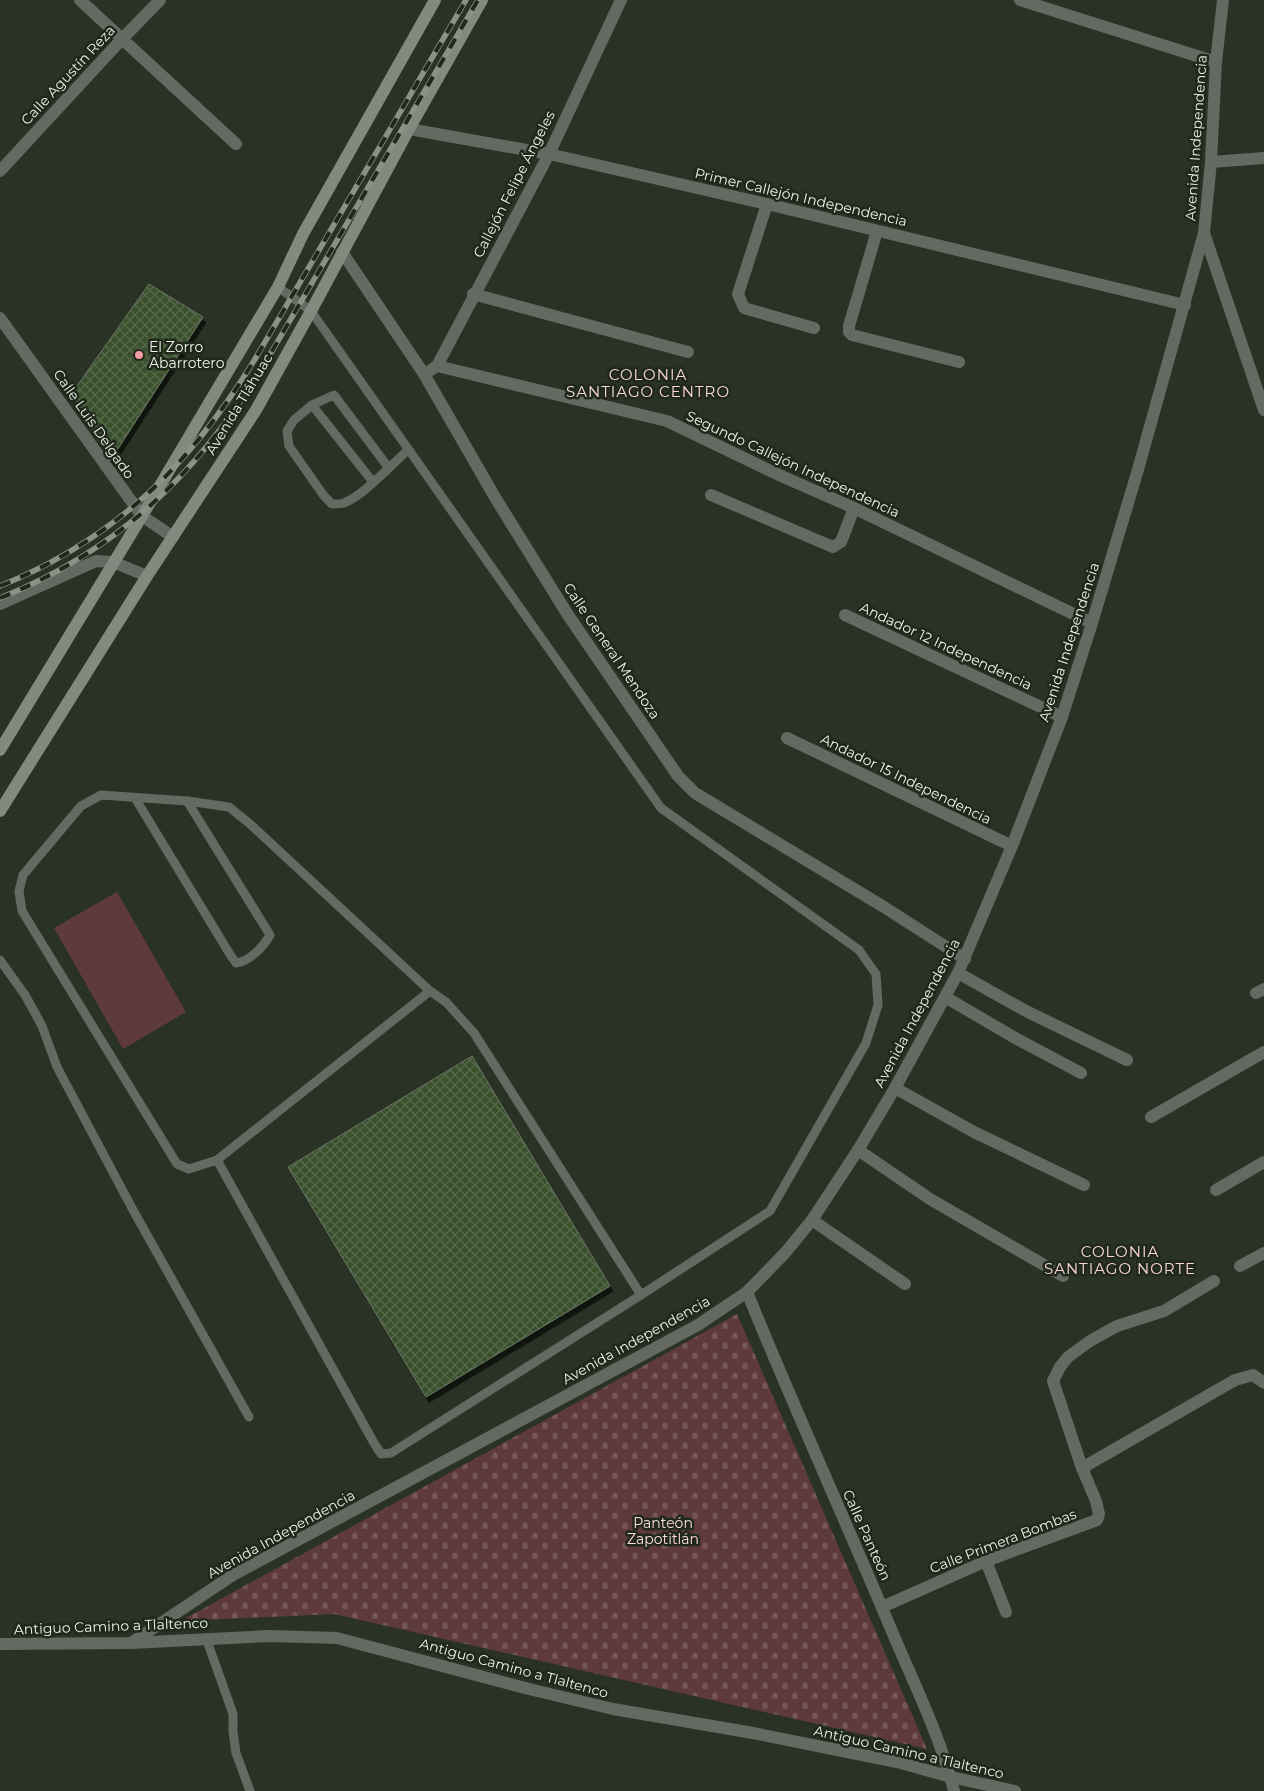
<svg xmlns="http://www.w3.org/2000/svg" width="1264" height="1791" font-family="Montserrat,sans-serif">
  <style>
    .green { fill: #5f3a3d }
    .cemetery { fill: url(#cemetery-stones) }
    .building { fill: url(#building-cross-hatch); stroke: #6b7566; filter: url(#shadow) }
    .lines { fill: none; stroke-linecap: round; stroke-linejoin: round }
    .service { stroke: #646962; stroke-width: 9 }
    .minor { stroke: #646962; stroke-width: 12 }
    .tertiary { stroke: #646962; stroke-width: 12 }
    .secondary { stroke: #82897e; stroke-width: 12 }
    .rail-casing { stroke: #8a9286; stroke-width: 5.5 }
    .rail { stroke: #1f281b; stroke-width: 4; stroke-dasharray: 11; stroke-linecap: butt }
    .poi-dot { fill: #f49aa3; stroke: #1f281b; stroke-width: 2 }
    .labels { text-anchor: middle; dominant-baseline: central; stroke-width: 5; stroke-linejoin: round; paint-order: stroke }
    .street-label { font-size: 14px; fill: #ecf2e9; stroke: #1f281b }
    .poi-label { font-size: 14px; fill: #ecf2e9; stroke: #1f281b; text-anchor: start }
    .park-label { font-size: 14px; fill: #fddbdd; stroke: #1f281b }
    .neighbourhood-label { font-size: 15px; letter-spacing: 1px; fill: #fbd7d9; stroke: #1f281b }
  </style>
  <defs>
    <pattern id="cemetery-stones" width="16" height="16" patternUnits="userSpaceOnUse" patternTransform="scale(1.25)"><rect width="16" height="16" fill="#5f3a3d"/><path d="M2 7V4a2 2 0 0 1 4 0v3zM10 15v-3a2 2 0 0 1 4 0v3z" fill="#765759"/></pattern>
    <pattern id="building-cross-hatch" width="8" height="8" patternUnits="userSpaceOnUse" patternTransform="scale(1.25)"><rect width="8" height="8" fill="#3a512d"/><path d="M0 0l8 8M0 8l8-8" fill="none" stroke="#576a4b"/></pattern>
    <filter id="shadow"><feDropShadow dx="3" dy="5.5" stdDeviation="0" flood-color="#0009"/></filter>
  </defs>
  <rect width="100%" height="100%" fill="#293224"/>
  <polygon class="green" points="117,892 186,1012 123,1049 54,928"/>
  <polygon class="cemetery" points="737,1314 927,1749 334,1614 181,1621"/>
  <g class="building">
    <polygon points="149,284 203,317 110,461 72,393"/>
    <polygon points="472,1056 610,1286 426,1397 288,1167"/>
  </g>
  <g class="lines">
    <g class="service">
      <polyline points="312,405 334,395 388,467"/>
      <path d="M373 482 312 405 294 420 287 431 289 446 324 496 332 504C336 504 340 504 344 503 364 495 391 465 408 450"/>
      <polygon points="101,795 187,801 229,807 250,824 430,991 217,1160 189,1169 177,1164 22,911 19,891 23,875 81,806"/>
      <path d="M135 798 231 956 236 963C249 962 264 946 270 935L187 801"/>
      <polyline points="0,960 25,995 42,1026 57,1067 133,1210 249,1417"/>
      <polyline points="430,991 446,1002 474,1033 641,1295"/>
      <polyline points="217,1160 374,1443 381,1454 391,1453 641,1295 770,1211 866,1043 878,1005 876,974 859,950 661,808 311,311 278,287"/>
      <polyline points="206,1638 233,1714 233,1731 236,1753 250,1791"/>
    </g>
    <g class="minor">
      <polyline points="80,0 236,144"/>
      <polyline points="1020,0 1216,62"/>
      <polyline points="409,129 549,154 767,204 1185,305"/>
      <polyline points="1211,162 1264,158"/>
      <polyline points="0,171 122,39 160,0"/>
      <polyline points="767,204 738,294 744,308 814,328"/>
      <polyline points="877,231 849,326 849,332 852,335 959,362"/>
      <polyline points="1204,233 1264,410"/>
      <polyline points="342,252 424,374 496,499 568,615 678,776 695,793 884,907 965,959"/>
      <polyline points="473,294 688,352"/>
      <polyline points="437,366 667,421 779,475 854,508 1092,623"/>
      <polyline points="431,370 437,366 549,154 621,0"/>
      <polyline points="711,495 833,547 841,542 854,508"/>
      <polyline points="0,604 96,561 113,562 147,576"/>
      <polyline points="845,615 1062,717"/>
      <polyline points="787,738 1012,846"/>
      <polyline points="958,973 1026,1011 1127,1060"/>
      <polyline points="1256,993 1264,989"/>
      <polyline points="945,997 1017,1039 1081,1073"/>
      <polyline points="895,1088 974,1132 1084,1185"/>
      <polyline points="1151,1117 1264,1052"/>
      <polyline points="858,1150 930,1199 1063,1276"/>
      <polyline points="1216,1190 1264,1162"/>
      <polyline points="812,1220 905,1284"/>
      <polyline points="1240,1266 1264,1253"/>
      <path d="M747 1292C793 1406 844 1517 891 1629 913 1682 940 1735 954 1791"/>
      <polyline points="1082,1468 1235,1380 1253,1375 1264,1383"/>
      <polyline points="986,1561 1006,1612"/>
      <polyline points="882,1607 986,1561 1097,1520 1099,1514 1096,1501 1082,1468 1053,1381 1060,1367 1068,1357 1090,1341 1117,1326 1164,1311 1214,1281"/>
    </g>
    <g class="tertiary">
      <polyline points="0,318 142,516 173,537"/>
      <polyline points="131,1643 233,1575 698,1325 747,1292 785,1253 812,1220 858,1150 895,1088 958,973 1012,846 1062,717 1092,623 1137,473 1204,233 1211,162 1216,62 1223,0"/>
      <polyline points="0,1644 131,1643 269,1636 337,1638 529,1689 613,1709 753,1733 897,1762 951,1777 1015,1791"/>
    </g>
    <g class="secondary">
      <polyline points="0,750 142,516 278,287 303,234 435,0"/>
      <polyline points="0,811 147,576 256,410 311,311 409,129 482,0"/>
    </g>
    <g class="rail-casing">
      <g id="rail">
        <path d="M0 586C116 539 191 464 255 359L466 0"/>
        <path d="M0 598C120 550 200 471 265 363L478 0"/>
      </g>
    </g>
    <use href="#rail" class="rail"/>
  </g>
  <circle class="poi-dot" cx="139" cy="355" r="5"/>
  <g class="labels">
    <g class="street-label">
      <text transform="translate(68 75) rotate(-47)">Calle Agustín Reza</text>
      <text transform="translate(1196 138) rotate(-86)">Avenida Independencia</text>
      <text transform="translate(514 184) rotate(-63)">Callejón Felipe Ángeles</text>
      <text transform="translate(801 197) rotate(13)">Primer Callejón Independencia</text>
      <text transform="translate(239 404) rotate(-59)">Avenida Tláhuac</text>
      <text transform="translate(94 424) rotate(55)">Calle Luis Delgado</text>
      <text transform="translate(793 464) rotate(25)">Segundo Callejón Independencia</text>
      <text transform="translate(1069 642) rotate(-72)">Avenida Independencia</text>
      <text transform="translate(946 646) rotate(25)">Andador 12 Independencia</text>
      <text transform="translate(612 651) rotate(56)">Calle General Mendoza</text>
      <text transform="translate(906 779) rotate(26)">Andador 15 Independencia</text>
      <text transform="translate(917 1013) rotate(-62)">Avenida Independencia</text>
      <text transform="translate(636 1340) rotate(-29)">Avenida Independencia</text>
      <text transform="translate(281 1534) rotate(-29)">Avenida Independencia</text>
      <text transform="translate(867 1535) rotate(66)">Calle Panteón</text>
      <text transform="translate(1003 1541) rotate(-21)">Calle Primera Bombas</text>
      <text transform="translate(111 1626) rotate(-2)">Antiguo Camino a Tlaltenco</text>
      <text transform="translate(514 1668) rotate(15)">Antiguo Camino a Tlaltenco</text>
      <text transform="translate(909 1752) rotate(13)">Antiguo Camino a Tlaltenco</text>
    </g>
    <g class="poi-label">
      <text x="149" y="347">El Zorro<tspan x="149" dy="16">Abarrotero</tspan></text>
    </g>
    <g class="park-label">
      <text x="663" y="1523">Panteón<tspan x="663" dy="16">Zapotitlán</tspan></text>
    </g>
    <g class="neighbourhood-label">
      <text x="648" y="374">COLONIA<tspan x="648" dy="17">SANTIAGO CENTRO</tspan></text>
      <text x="1120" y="1251">COLONIA<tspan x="1120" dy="17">SANTIAGO NORTE</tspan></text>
    </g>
  </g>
</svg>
